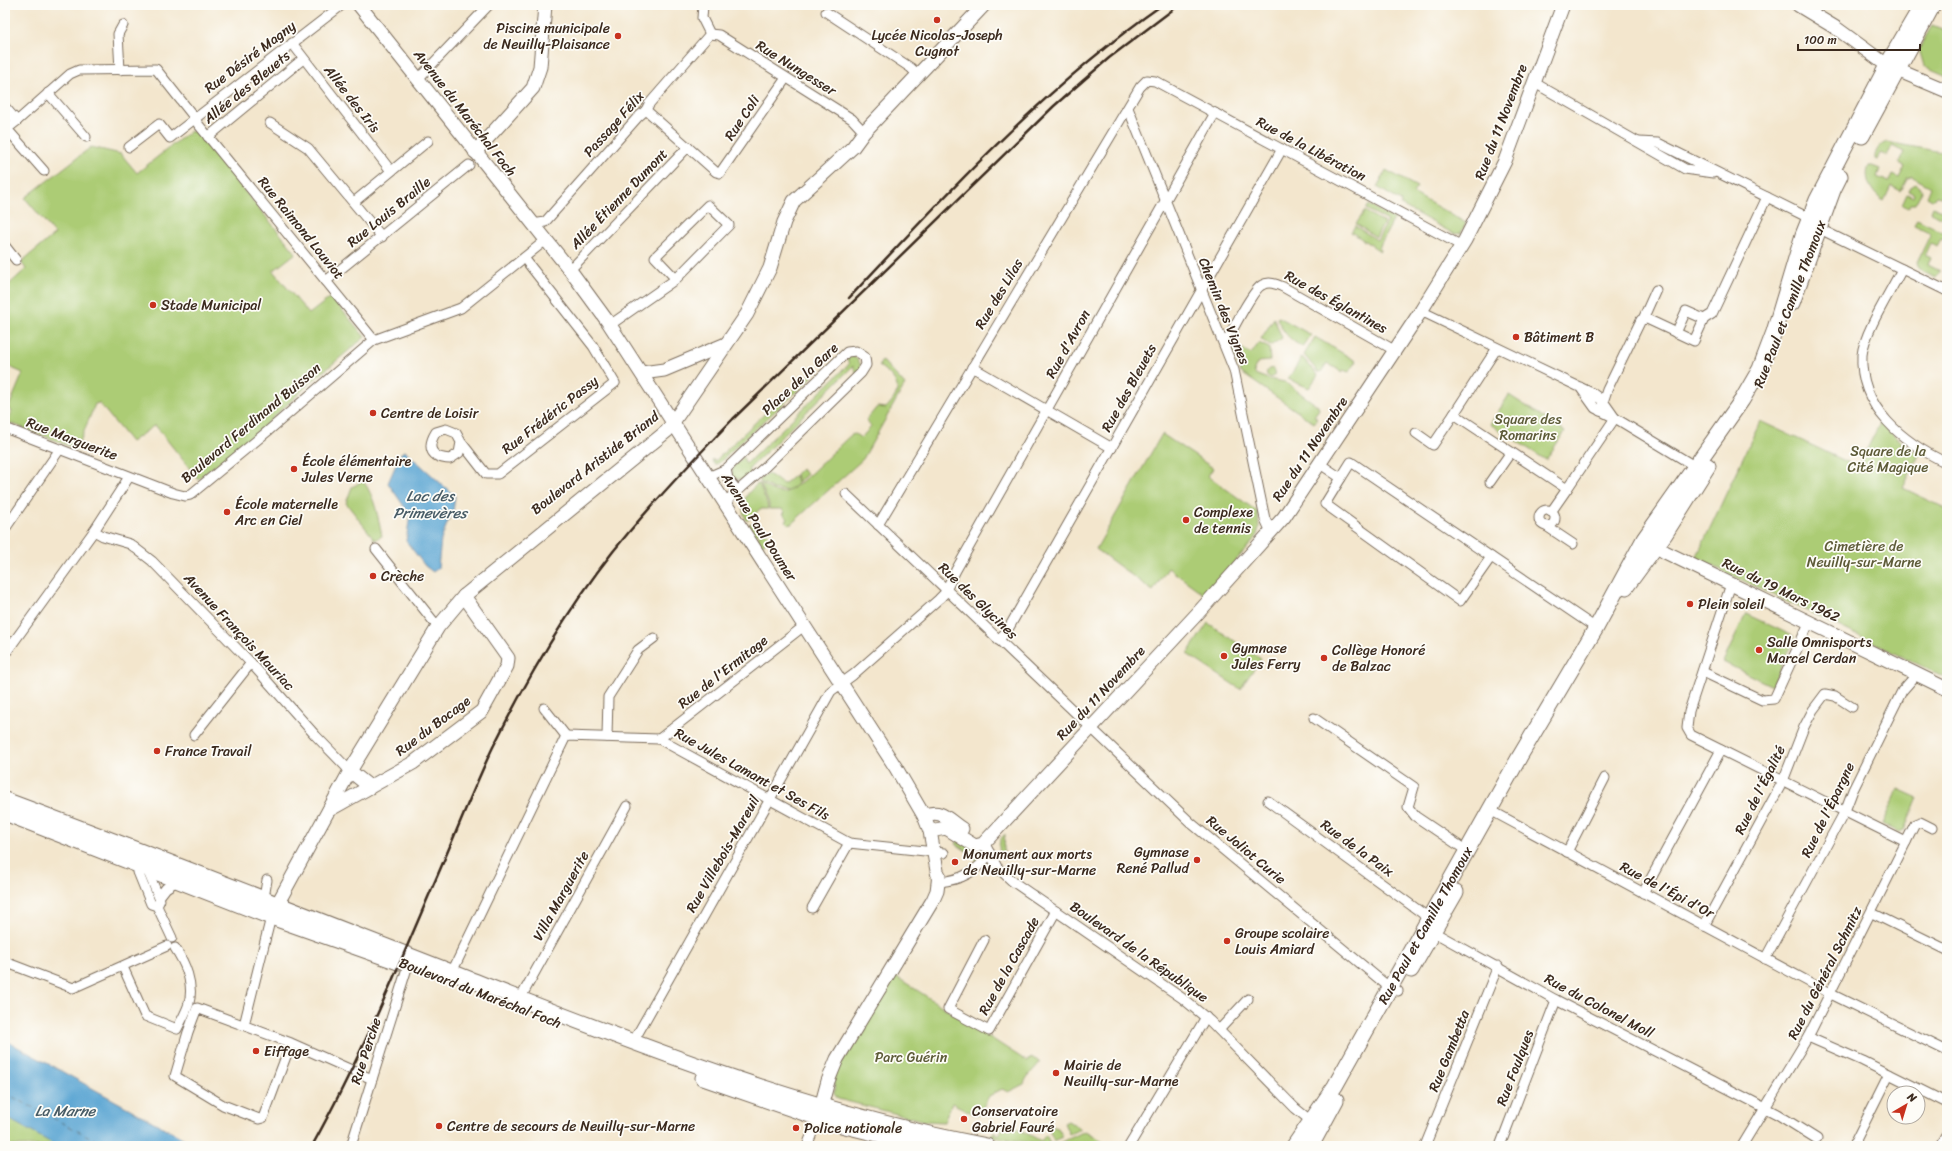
<svg xmlns="http://www.w3.org/2000/svg" width="1952" height="1151" font-family="Sriracha,sans-serif">
  <style>
    .green { fill: #accc74; stroke: #747b49 }
    .water { fill: #5ca6d3; stroke: #4c6878 }
    .lines { fill: none; stroke-linecap: round; stroke-linejoin: round }
    .ferry { stroke: #485c66; stroke-width: 1; stroke-dasharray: 5 4; stroke-linecap: butt }
    .street-casing { stroke: #7b6c5b; stroke-width: 11 }
    .secondary-casing { stroke: #7b6c5b; stroke-width: 15 }
    .primary-casing { stroke: #7b6c5b; stroke-width: 17 }
    .street { stroke: #fff; stroke-width: 9 }
    .secondary { stroke: #fff; stroke-width: 13 }
    .primary { stroke: #fff; stroke-width: 15 }
    .rail { stroke: #3b2a1e; stroke-width: 2.5 }
    .poi-dot { fill: #c8321e; stroke: #fdfcf7; stroke-width: 1.5 }
    .labels { text-anchor: middle; dominant-baseline: central; stroke-width: 3.5; stroke-linejoin: round; paint-order: stroke }
    .poi-label { font-size: 14px; fill: #3b2a1e; stroke: #fdfcf7; text-anchor: start }
    .street-label { font-size: 14px; fill: #3b2a1e; stroke: #fdfcf7 }
    .park-label { font-size: 14px; fill: #5d5b38; stroke: #fdfcf7 }
    .water-label { font-size: 15px; font-style: italic; fill: #485c66; stroke: #fdfcf7 }
  </style>
  <rect width="100%" height="100%" fill="#fdfcf7"/>
  <filter id="ink" filterUnits="userSpaceOnUse"><feTurbulence type="fractalNoise" baseFrequency=".025" numOctaves="2"/><feDisplacementMap in="SourceGraphic" scale="8" xChannelSelector="R" yChannelSelector="G"/><feConvolveMatrix kernelMatrix="1 2 1 2 8 2 1 2 1" color-interpolation-filters="sRGB"/></filter>
  <filter id="wash" filterUnits="userSpaceOnUse"><feTurbulence type="fractalNoise" baseFrequency=".012" numOctaves="4" result="noise"/><feDisplacementMap in="SourceGraphic" scale="16" xChannelSelector="R" yChannelSelector="G"/><feGaussianBlur stdDeviation="0.9" result="paint"/><feColorMatrix in="noise" values="0 0 0 0 0 0 0 0 0 0 0 0 0 0 0 0 0 1.4 0 .05"/><feComposite in="paint" operator="in"/></filter>
  <g filter="url(#wash)">
    <rect width="100%" height="100%" fill="#f3e6cd"/>
    <g class="green">
      <polygon points="1932,25 1947,31 1947,76 1924,66 1919,49"/>
      <polygon points="195,131 296,253 273,271 309,314 331,297 365,337 311,382 260,430 198,479 155,425 131,442 99,403 95,404 77,449 8,422 12,411 8,409 23,373 5,365 5,288 26,269 21,262 55,234 25,198 91,147 121,154 137,173 189,132"/>
      <path d="M1887 142 1947 153V187L1941 197 1936 196 1932 200 1927 197 1931 187 1911 176 1910 178 1908 177 1901 191 1891 186 1884 201C1873 195 1863 179 1869 166H1872L1880 169 1877 177 1889 182 1892 175 1899 178 1905 166 1899 163 1904 152 1892 146 1887 156 1880 153 1877 160 1875 159C1874 152 1880 144 1887 142Z"/>
      <polygon points="1386,170 1417,187 1413,193 1466,223 1461,233 1454,234 1401,205 1402,202 1377,187"/>
      <polygon points="1915,184 1920,187 1922,191 1915,204 1911,204 1908,208 1902,205 1907,194 1913,197 1914,194 1908,191 1911,186"/>
      <polygon points="1947,201 1947,217 1945,221 1946,225 1943,223 1945,219 1931,212 1933,207 1942,210"/>
      <polygon points="1369,205 1394,219 1379,247 1380,251 1351,232 1355,226 1377,240 1388,221 1366,209"/>
      <polygon points="1365,211 1384,223 1376,237 1356,224"/>
      <path d="M1917 219 1947 234V242L1941 239 1937 246 1930 243 1925 254 1931 257 1928 265 1940 271 1936 278C1928 274 1919 272 1917 262L1931 233 1914 225Z"/>
      <path d="M1279 317 1311 335 1303 347C1290 341 1282 331 1277 318Z"/>
      <polygon points="1274,318 1282,338 1270,346 1261,339"/>
      <polygon points="1315,337 1356,361 1349,372 1343,370 1342,372 1327,363 1321,372 1318,372 1304,355"/>
      <polygon points="1259,343 1269,348 1270,361 1258,362 1254,369 1255,374 1268,379 1285,382 1318,406 1319,409 1314,416 1317,418 1314,423 1240,372 1233,351 1234,344 1251,354"/>
      <path d="M851 356C857 358 860 361 861 368L857 374 853 366 749 469 752 477 744 481 734 478 732 474 733 467 743 457 746 464 849 364 846 357Z"/>
      <polygon points="1302,357 1318,375 1309,388 1288,379"/>
      <path d="M882 360 905 385 903 388 863 459 790 525 786 521 788 519 783 514 785 512 782 509H769V504L760 483C767 488 776 494 786 492 797 490 839 445 851 435L855 434 861 438 871 427 866 420 877 407 886 408C904 390 899 380 879 366Z"/>
      <circle cx="1271" cy="373" r="4.5"/>
      <path d="M811 374 813 376C783 406 750 432 720 462L716 464 713 463 712 459 715 461 760 418Z"/>
      <polygon points="1509,395 1565,431 1546,460 1490,424"/>
      <polygon points="1760,421 1858,467 1881,421 1895,437 1919,455 1903,488 1947,509 1947,678 1696,558"/>
      <polygon points="1162,434 1213,468 1208,476 1258,512 1259,528 1256,538 1205,595 1168,568 1153,591 1096,549"/>
      <polygon points="801,469 807,474 798,482 796,474"/>
      <path d="M766 474C774 475 777 482 784 484L795 475 797 484 788 491 773 489 759 481Z"/>
      <path d="M363 481C375 496 378 518 382 536L375 540 346 503 352 487Z"/>
      <path d="M757 484H759L767 503 768 509H760L747 521C738 506 745 495 757 484Z"/>
      <polygon points="756,523 762,530 756,535 749,524"/>
      <polygon points="764,531 771,539 762,545 757,537"/>
      <polygon points="1746,614 1795,637 1772,686 1723,662"/>
      <polygon points="1208,623 1261,659 1240,689 1187,654"/>
      <polygon points="1898,789 1918,798 1904,830 1899,832 1882,824"/>
      <path d="M1005 834 1003 860C998 851 997 841 1005 834Z"/>
      <polygon points="959,839 983,848 986,852 977,863 974,856 956,844"/>
      <path d="M892 974 1028 1062 1031 1057 1040 1062C1034 1071 1027 1074 1024 1084L1008 1092 1002 1089 989 1096 978 1116 952 1103 944 1122 925 1121 838 1099 834 1094 835 1074Z"/>
      <polygon points="5,1116 58,1146 5,1146"/>
      <polygon points="1068,1121 1081,1129 1069,1134 1064,1123"/>
      <polygon points="1006,1122 1041,1141 1046,1135 1050,1143 1046,1146 991,1136 994,1132 999,1135"/>
      <polygon points="1051,1126 1058,1128 1063,1137 1054,1141 1049,1130"/>
      <polygon points="1085,1131 1112,1146 1059,1146 1058,1144"/>
    </g>
    <g class="water">
      <polygon points="405,451 455,496 453,512 448,521 441,540 438,568 433,572 425,566 406,541 410,515 388,483 401,453"/>
      <polygon points="5,1040 197,1146 57,1146 5,1117"/>
    </g>
    <g class="lines">
      <polyline class="ferry" points="5,1093 107,1146"/>
    </g>
  </g>
  <g filter="url(#ink)">
    <g class="lines">
      <g class="street-casing">
        <g id="street">
          <polyline points="703,5 702,18 710,34"/>
          <polyline points="826,12 911,68 918,75"/>
          <polyline points="710,34 719,35 852,119 864,132"/>
          <polyline points="292,43 391,171"/>
          <polyline points="120,70 118,34 123,25"/>
          <polyline points="418,79 489,5"/>
          <polyline points="1533,82 1685,169 1713,173"/>
          <polyline points="48,93 86,137"/>
          <polyline points="5,107 17,121 70,74 79,70 156,69 194,117 198,124 374,340"/>
          <polyline points="1128,108 1234,370 1265,519 1271,532"/>
          <polyline points="646,110 716,172 720,173 786,78"/>
          <polyline points="17,121 7,129 44,171"/>
          <polyline points="270,123 308,148 382,237"/>
          <polyline points="208,137 303,59"/>
          <polyline points="1639,142 1658,143 1803,215 1820,229 1947,291"/>
          <polyline points="129,147 159,124 170,138 342,5"/>
          <polyline points="354,202 428,141"/>
          <polyline points="533,224 545,222 637,118 646,110 649,104 710,34"/>
          <polyline points="5,246 16,260"/>
          <path d="M1902 269C1891 291 1864 332 1862 355 1859 408 1904 443 1947 463"/>
          <polyline points="570,270 688,147"/>
          <polyline points="326,281 469,165"/>
          <polyline points="1421,311 1592,393 1603,401 1615,418 1595,408 1580,387"/>
          <polyline points="1643,319 1656,290"/>
          <polyline points="610,325 676,279 729,225 708,205 655,257 676,279"/>
          <polyline points="1676,333 1686,311 1704,319"/>
          <path d="M1225 344C1231 333 1253 289 1262 285 1269 281 1276 284 1283 287L1394 350"/>
          <polyline points="1497,348 1454,414 1567,489 1615,418 1696,467"/>
          <polyline points="972,367 1112,448"/>
          <polyline points="1600,411 1607,390 1641,320 1647,319 1694,341 1704,319 1712,314 1767,197"/>
          <polyline points="5,428 173,493 185,496 190,495 268,431 374,340 461,308 546,240"/>
          <polyline points="1416,433 1433,445 1454,414"/>
          <path d="M461 442 459 453 450 459C431 458 426 448 436 432L446 429 456 433 461 442 486 474H498L615 383 593 346 524 258"/>
          <polyline points="1320,464 1341,478 1351,462 1596,628"/>
          <polyline points="726,469 728,479 737,490"/>
          <polyline points="708,477 726,469 847,352 856,351 865,357 866,365 861,373 766,466 724,503"/>
          <polyline points="1341,478 1325,504 1460,601 1491,557"/>
          <polyline points="1490,482 1511,452"/>
          <polyline points="846,494 1191,823 1384,983 1398,991"/>
          <circle cx="1547" cy="518" r="8"/>
          <polyline points="1551,512 1567,489"/>
          <polyline points="878,525 1140,87 1147,80 1155,81 1462,246"/>
          <polyline points="1546,526 1573,544"/>
          <polyline points="5,529 60,449"/>
          <polyline points="94,531 103,536 130,544 152,561 251,663 316,736 350,771"/>
          <polyline points="376,549 438,627"/>
          <polyline points="1731,584 1689,711 1687,728 1691,735 1906,842"/>
          <polyline points="998,640 1007,631 1282,149"/>
          <polyline points="5,654 94,531 129,477"/>
          <polyline points="1703,672 1762,700 1774,699 1810,621"/>
          <polyline points="544,708 566,736"/>
          <polyline points="1314,718 1414,787 1408,807 1415,816 1467,851"/>
          <polyline points="194,735 251,663"/>
          <polyline points="607,737 608,697 638,650 654,638"/>
          <polyline points="659,739 804,626"/>
          <polyline points="1268,801 1422,913 1439,935 1556,1000 1775,1113"/>
          <polyline points="1490,810 1835,996 1947,1051"/>
          <polyline points="983,844 986,846 997,867 1012,881 1182,998 1210,1021 1295,1108 1311,1121"/>
          <polyline points="1567,852 1605,778"/>
          <polyline points="144,868 148,872 160,900 157,906"/>
          <polyline points="138,872 151,904 157,906 172,938"/>
          <path d="M939 882C961 880 977 872 990 853"/>
          <polyline points="1643,893 1721,750"/>
          <polyline points="159,897 166,888 177,881"/>
          <polyline points="264,898 267,880"/>
          <polyline points="812,908 849,843"/>
          <polyline points="1872,913 1947,950"/>
          <polyline points="1704,926 1783,781 1804,727 1813,710 1825,694 1835,696 1852,707"/>
          <polyline points="984,940 948,1009 989,1031 1056,911"/>
          <polyline points="1765,959 1845,811 1853,790 1902,691 1917,674"/>
          <polyline points="5,962 73,988 167,946"/>
          <path d="M123 967 145 1016 177 1029C181 1021 187 1011 189 1003 194 984 185 963 175 948"/>
          <polyline points="452,972 566,736 659,739 849,843 944,853"/>
          <polyline points="520,999 627,806"/>
          <polyline points="244,1025 271,917"/>
          <polyline points="1219,1030 1248,999"/>
          <polyline points="1808,1037 1863,1061 1947,1103"/>
          <polyline points="633,1042 831,691 853,675 939,599 944,594 956,570 1215,113"/>
          <polyline points="291,1043 263,1118 259,1119 223,1105 175,1076 188,1032 197,1008 291,1043 372,1079"/>
          <polyline points="1777,1114 1817,1139"/>
          <polyline points="351,1146 408,965"/>
          <polyline points="807,1146 818,1118"/>
          <polyline points="1129,1146 1206,1017"/>
          <polyline points="1425,1146 1498,966"/>
          <polyline points="1500,1146 1556,1000"/>
          <polyline points="1742,1146 1808,1037 1915,824 1920,822 1932,828"/>
          <polyline points="1853,1146 1889,1074"/>
        </g>
      </g>
      <g class="secondary-casing">
        <g id="secondary">
          <polyline points="359,5 570,270 608,322 896,768 924,816 930,831 939,882"/>
          <polyline points="1798,5 1836,28 1888,66 1947,91"/>
          <polyline points="475,152 533,88 540,67 545,5"/>
          <polyline points="642,373 664,370 726,344"/>
          <polyline points="1648,541 1665,552 1947,689"/>
          <polyline points="350,771 370,787 413,763 482,711 507,666 508,658 464,596"/>
          <polyline points="329,810 370,787"/>
          <path d="M924 816C941 808 947 819 962 829"/>
          <polyline points="930,831 946,828 975,846 983,844 1197,614 1284,517 1421,311 1465,240 1505,161 1563,5"/>
          <polyline points="273,912 350,771 438,627 464,596 667,431 747,314 770,268 784,222 794,201 853,147 864,132 984,5"/>
          <polyline points="819,1114 828,1081 837,1059 933,900 937,891 939,875"/>
          <polyline points="1942,1146 1947,1137"/>
        </g>
      </g>
      <g class="primary-casing">
        <g id="primary">
          <polyline points="1862,136 1933,5"/>
          <polyline points="1792,303 1833,190 1840,176"/>
          <polyline points="1626,587 1665,534 1708,466"/>
          <path d="M5 800C161 858 315 919 469 979 638 1045 809 1113 987 1146"/>
          <polyline points="5,813 271,917 398,962"/>
          <polyline points="1411,970 1456,892"/>
          <polyline points="703,1078 833,1123 926,1146"/>
          <path id="s1" d="M1294 1146 1335 1086 1520 756 1596 628 1644 539 1742 400 1760 369 1774 332 1803 235 1817 200 1891 58 1922 5"/>
          <polyline points="1311,1146 1336,1100"/>
        </g>
      </g>
      <use href="#street" class="street"/>
      <use href="#secondary" class="secondary"/>
      <use href="#primary" class="primary"/>
      <g class="rail">
        <path d="M849 298C945 195 1046 86 1162 5"/>
        <path d="M312 1146C358 1063 395 975 432 888 453 841 471 793 493 747 529 675 577 593 629 532 662 493 697 456 733 419L1054 106 1109 58 1179 5"/>
      </g>
    </g>
  </g>
  <g class="poi-dot">
    <circle cx="937" cy="20" r="4"/>
    <circle cx="618" cy="36" r="4"/>
    <circle cx="153" cy="305" r="4"/>
    <circle cx="1516" cy="337" r="4"/>
    <circle cx="373" cy="413" r="4"/>
    <circle cx="294" cy="469" r="4"/>
    <circle cx="227" cy="512" r="4"/>
    <circle cx="1186" cy="520" r="4"/>
    <circle cx="373" cy="576" r="4"/>
    <circle cx="1690" cy="604" r="4"/>
    <circle cx="1759" cy="650" r="4"/>
    <circle cx="1224" cy="656" r="4"/>
    <circle cx="1324" cy="658" r="4"/>
    <circle cx="157" cy="751" r="4"/>
    <circle cx="1197" cy="860" r="4"/>
    <circle cx="955" cy="862" r="4"/>
    <circle cx="1227" cy="941" r="4"/>
    <circle cx="256" cy="1051" r="4"/>
    <circle cx="1056" cy="1073" r="4"/>
    <circle cx="964" cy="1119" r="4"/>
    <circle cx="439" cy="1126" r="4"/>
    <circle cx="796" cy="1128" r="4"/>
  </g>
  <g class="labels">
    <g class="poi-label">
      <text x="610" y="28" text-anchor="end">Piscine municipale<tspan x="610" dy="16">de Neuilly-Plaisance</tspan></text>
      <text x="937" y="35" text-anchor="middle">Lycée Nicolas-Joseph<tspan x="937" dy="16">Cugnot</tspan></text>
      <text x="161" y="305">Stade Municipal</text>
      <text x="1524" y="337">Bâtiment B</text>
      <text x="381" y="413">Centre de Loisir</text>
      <text x="302" y="461">École élémentaire<tspan x="302" dy="16">Jules Verne</tspan></text>
      <text x="235" y="504">École maternelle<tspan x="235" dy="16">Arc en Ciel</tspan></text>
      <text x="1194" y="512">Complexe<tspan x="1194" dy="16">de tennis</tspan></text>
      <text x="381" y="576">Crèche</text>
      <text x="1698" y="604">Plein soleil</text>
      <text x="1767" y="642">Salle Omnisports<tspan x="1767" dy="16">Marcel Cerdan</tspan></text>
      <text x="1232" y="648">Gymnase<tspan x="1232" dy="16">Jules Ferry</tspan></text>
      <text x="1332" y="650">Collège Honoré<tspan x="1332" dy="16">de Balzac</tspan></text>
      <text x="165" y="751">France Travail</text>
      <text x="1189" y="852" text-anchor="end">Gymnase<tspan x="1189" dy="16">René Pallud</tspan></text>
      <text x="963" y="854">Monument aux morts<tspan x="963" dy="16">de Neuilly-sur-Marne</tspan></text>
      <text x="1235" y="933">Groupe scolaire<tspan x="1235" dy="16">Louis Amiard</tspan></text>
      <text x="264" y="1051">Eiffage</text>
      <text x="1064" y="1065">Mairie de<tspan x="1064" dy="16">Neuilly-sur-Marne</tspan></text>
      <text x="972" y="1111">Conservatoire<tspan x="972" dy="16">Gabriel Fauré</tspan></text>
      <text x="447" y="1126">Centre de secours de Neuilly-sur-Marne</text>
      <text x="804" y="1128">Police nationale</text>
    </g>
    <g class="street-label">
      <text transform="translate(250 57) rotate(-37)">Rue Désiré Magny</text>
      <text transform="translate(796 68) rotate(32)">Rue Nungesser</text>
      <text transform="translate(247 87) rotate(-39)">Allée des Bleuets</text>
      <text transform="translate(352 99) rotate(52)">Allée des Iris</text>
      <text transform="translate(465 113) rotate(52)">Avenue du Maréchal Foch</text>
      <text transform="translate(742 118) rotate(-56)">Rue Coli</text>
      <text transform="translate(1501 122) rotate(-69)">Rue du 11 Novembre</text>
      <text transform="translate(614 124) rotate(-48)">Passage Félix</text>
      <text transform="translate(1311 149) rotate(28)">Rue de la Libération</text>
      <text transform="translate(619 199) rotate(-46)">Allée Étienne Dumont</text>
      <text transform="translate(389 212) rotate(-39)">Rue Louis Braille</text>
      <text transform="translate(301 228) rotate(51)">Rue Raimond Louviot</text>
      <text transform="translate(999 294) rotate(-59)">Rue des Lilas</text>
      <text transform="translate(1336 302) rotate(29)">Rue des Églantines</text>
      <text transform="translate(1790 304) rotate(-69)">Rue Paul et Camille Thomoux</text>
      <text transform="translate(1224 311) rotate(68)">Chemin des Vignes</text>
      <text transform="translate(1068 344) rotate(-61)">Rue d'Avron</text>
      <text transform="translate(800 379) rotate(-43)">Place de la Gare</text>
      <text transform="translate(1129 388) rotate(-61)">Rue des Bleuets</text>
      <text transform="translate(550 415) rotate(-38)">Rue Frédéric Passy</text>
      <text transform="translate(251 423) rotate(-40)">Boulevard Ferdinand Buisson</text>
      <text transform="translate(72 439) rotate(21)">Rue Marguerite</text>
      <text transform="translate(1310 449) rotate(-56)">Rue du 11 Novembre</text>
      <text transform="translate(595 463) rotate(-38)">Boulevard Aristide Briand</text>
      <text transform="translate(759 527) rotate(57)">Avenue Paul Doumer</text>
      <text transform="translate(1781 590) rotate(26)">Rue du 19 Mars 1962</text>
      <text transform="translate(978 601) rotate(44)">Rue des Glycines</text>
      <text transform="translate(239 632) rotate(47)">Avenue François Mauriac</text>
      <text transform="translate(723 672) rotate(-38)">Rue de l'Ermitage</text>
      <text transform="translate(1101 693) rotate(-47)">Rue du 11 Novembre</text>
      <text transform="translate(433 726) rotate(-37)">Rue du Bocage</text>
      <text transform="translate(752 774) rotate(29)">Rue Jules Lamant et Ses Fils</text>
      <text transform="translate(1760 790) rotate(-64)">Rue de l'Égalité</text>
      <text transform="translate(1828 810) rotate(-64)">Rue de l'Épargne</text>
      <text transform="translate(1357 848) rotate(36)">Rue de la Paix</text>
      <text transform="translate(1246 850) rotate(40)">Rue Joliot Curie</text>
      <text transform="translate(723 854) rotate(-60)">Rue Villebois-Mareuil</text>
      <text transform="translate(1667 890) rotate(28)">Rue de l'Épi d'Or</text>
      <text transform="translate(561 896) rotate(-61)">Villa Marguerite</text>
      <text stroke="none"><textPath href="#s1" startOffset="257">Rue Paul et Camille Thomoux</textPath></text>
      <text transform="translate(1139 952) rotate(35)">Boulevard de la République</text>
      <text transform="translate(1009 966) rotate(-61)">Rue de la Cascade</text>
      <text transform="translate(1825 973) rotate(-63)">Rue du Général Schmitz</text>
      <text transform="translate(480 993) rotate(21)">Boulevard du Maréchal Foch</text>
      <text transform="translate(1599 1006) rotate(28)">Rue du Colonel Moll</text>
      <text transform="translate(366 1051) rotate(-72)">Rue Perche</text>
      <text transform="translate(1449 1051) rotate(-68)">Rue Gambetta</text>
      <text transform="translate(1515 1068) rotate(-69)">Rue Foulques</text>
    </g>
    <g class="park-label">
      <text x="1528" y="419">Square des<tspan x="1528" dy="16">Romarins</tspan></text>
      <text x="1888" y="451">Square de la<tspan x="1888" dy="16">Cité Magique</tspan></text>
      <text x="1864" y="546">Cimetière de<tspan x="1864" dy="16">Neuilly-sur-Marne</tspan></text>
      <text x="911" y="1057">Parc Guérin</text>
    </g>
    <g class="water-label">
      <text x="430" y="496">Lac des<tspan x="430" dy="17">Primevères</tspan></text>
      <text x="65" y="1111">La Marne</text>
    </g>
  </g>
  <rect width="1952" height="1151" fill="none" stroke="#fdfcf7" stroke-width="20"/>
  <g transform="translate(1906 1105) rotate(38)"><circle r="19" fill="#fdfcf7" stroke="#afa8a0"/>
  <path d="M0-3L7 15L0 10L-7 15Z" fill="#c8321e"/>
  <text y="-6" font-size="11" font-weight="bold" text-anchor="middle" fill="#3b2a1e">N</text>
  </g>
  <path d="M1798 44v6h122v-6" fill="none" stroke="#3b2a1e" stroke-width="2"/>
  <text x="1804" y="44" font-size="12" fill="#3b2a1e" stroke="#fdfcf7" stroke-width="3" paint-order="stroke">100 m</text>
</svg>
